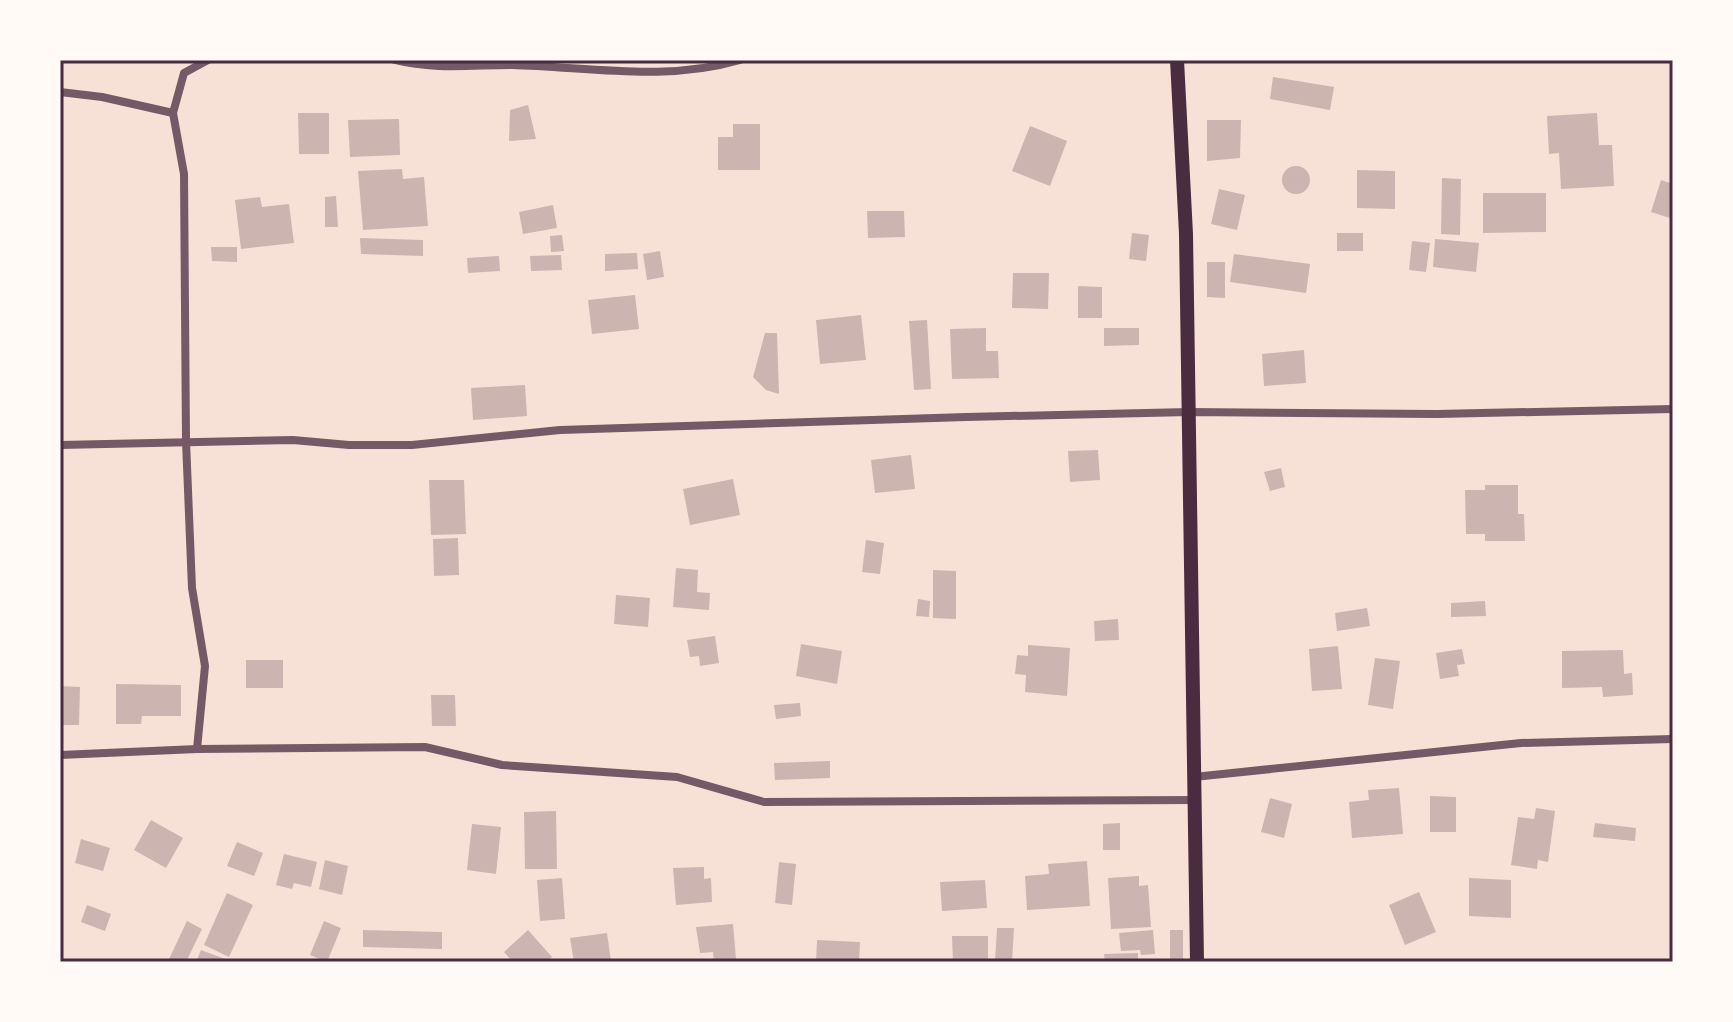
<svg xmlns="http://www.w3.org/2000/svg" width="1733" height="1022" font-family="Raleway,sans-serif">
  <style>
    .building { fill: #ccb4b1 }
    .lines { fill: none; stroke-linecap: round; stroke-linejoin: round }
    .minor { stroke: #755966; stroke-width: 8 }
    .secondary { stroke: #4a2c40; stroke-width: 14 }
    .neatline { fill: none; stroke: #4a2c40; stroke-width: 3 }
  </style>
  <rect width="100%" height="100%" fill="#f7e1d7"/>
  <g class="building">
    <polygon points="1273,77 1334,87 1330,110 1270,99"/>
    <polygon points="528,105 536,139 509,141 510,110"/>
    <polygon points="298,113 329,113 329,154 299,154"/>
    <polygon points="1597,113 1599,145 1612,145 1614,186 1561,189 1559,153 1549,154 1547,116"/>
    <polygon points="399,119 400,155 350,157 348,120"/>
    <polygon points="1207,120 1241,120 1240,158 1207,161"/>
    <polygon points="733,124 760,124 760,170 718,170 718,137 733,137"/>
    <polygon points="1030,126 1067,141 1050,186 1012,171"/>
    <circle cx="1296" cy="180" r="14"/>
    <polygon points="402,169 403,179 424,177 428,226 363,230 358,171"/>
    <polygon points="1357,170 1395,171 1395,209 1357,208"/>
    <polygon points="1442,178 1461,179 1460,235 1441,234"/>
    <polygon points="1661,180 1673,184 1673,219 1651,212"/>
    <polygon points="1219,189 1245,195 1237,230 1211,224"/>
    <polygon points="1483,193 1546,193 1546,232 1483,233"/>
    <polygon points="336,196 338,227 325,227 325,197"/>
    <polygon points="260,197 262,207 289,204 294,243 241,249 235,200"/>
    <polygon points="553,205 557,228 523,234 519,212"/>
    <polygon points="867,211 904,211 905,237 868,238"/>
    <polygon points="1132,233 1149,235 1146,261 1129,259"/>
    <rect x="1337" y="233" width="26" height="18"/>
    <polygon points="562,235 564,251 551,252 550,236"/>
    <polygon points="360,238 423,240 423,256 361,254"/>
    <polygon points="1435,239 1479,243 1476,272 1433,267"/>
    <polygon points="1412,241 1430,243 1426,272 1409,270"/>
    <polygon points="211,247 237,247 237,262 212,261"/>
    <polygon points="660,251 664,277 647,280 643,254"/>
    <polygon points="637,253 638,269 605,271 605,254"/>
    <polygon points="1234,254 1310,264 1306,293 1230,282"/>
    <polygon points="561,255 562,270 531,271 530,256"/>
    <polygon points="499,256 500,271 468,273 467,258"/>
    <polygon points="1207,262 1225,262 1225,298 1207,297"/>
    <polygon points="1013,273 1049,273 1048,309 1012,308"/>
    <polygon points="1078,286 1102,287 1102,318 1078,318"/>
    <polygon points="635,295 639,329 592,334 588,300"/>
    <polygon points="861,315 866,360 820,364 816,320"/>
    <polygon points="927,320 931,389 914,390 909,321"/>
    <polygon points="986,328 986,351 998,351 999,378 952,379 950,329"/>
    <polygon points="1104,328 1139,328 1139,345 1104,346"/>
    <polygon points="765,333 777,333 779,394 766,390 753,377"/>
    <polygon points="1304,350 1306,383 1264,386 1262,354"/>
    <polygon points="525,385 527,416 473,420 471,388"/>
    <polygon points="1098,450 1100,480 1070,482 1068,451"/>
    <polygon points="911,455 915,489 875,493 871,460"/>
    <polygon points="1281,468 1285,487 1270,491 1264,472"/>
    <polygon points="733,479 740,515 690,525 683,489"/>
    <polygon points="429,480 464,480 466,534 431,535"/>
    <polygon points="1485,485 1518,485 1518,514 1524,514 1525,541 1485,541 1485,534 1466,534 1465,490 1485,490"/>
    <polygon points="458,538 459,575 434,576 433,539"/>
    <polygon points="866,540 884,543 880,574 862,572"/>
    <polygon points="676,568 698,570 697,592 710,593 709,610 673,607"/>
    <polygon points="933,570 956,571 956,619 933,618"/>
    <polygon points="616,595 650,598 648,627 614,624"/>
    <polygon points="918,599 930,601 929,617 916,616"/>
    <polygon points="1485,601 1486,616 1451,617 1451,603"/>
    <polygon points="1367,608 1370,626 1337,631 1335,613"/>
    <polygon points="1118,619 1119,640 1095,641 1094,621"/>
    <polygon points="715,636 719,663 700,666 699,656 690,657 687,640"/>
    <polygon points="801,644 842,651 837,684 796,676"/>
    <polygon points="1028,645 1070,648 1067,696 1025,692 1026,675 1015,674 1017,655 1028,656"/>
    <polygon points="1338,646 1342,689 1312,691 1309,649"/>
    <polygon points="1462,649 1465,664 1457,665 1459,676 1440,679 1436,653"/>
    <polygon points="1623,650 1624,674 1632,673 1633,695 1603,697 1602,687 1562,688 1562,651"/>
    <polygon points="1375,658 1400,661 1393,709 1368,705"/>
    <rect x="246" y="660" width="37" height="28"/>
    <polygon points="116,684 181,685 181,716 142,716 141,724 116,724"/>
    <polygon points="60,686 80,687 79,725 60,725"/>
    <polygon points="431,695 455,695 456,726 432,726"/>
    <polygon points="800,703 801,716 776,719 774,705"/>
    <polygon points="830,761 830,778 775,780 774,763"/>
    <polygon points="1399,788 1403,834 1352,838 1349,802 1369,800 1368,790"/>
    <polygon points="1430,796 1456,797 1456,832 1430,832"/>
    <polygon points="1270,798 1292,804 1284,838 1261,832"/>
    <polygon points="1536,808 1555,811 1548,862 1538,860 1537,869 1511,865 1518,817 1534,819"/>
    <polygon points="556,811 557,869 525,869 524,812"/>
    <polygon points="151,820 183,838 166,868 134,850"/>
    <polygon points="1120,823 1120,850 1103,850 1103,824"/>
    <polygon points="1595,823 1636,828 1635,841 1593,837"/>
    <polygon points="472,824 501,827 496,874 467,870"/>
    <polygon points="81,839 110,848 103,871 75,863"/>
    <polygon points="237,842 263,853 254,876 227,866"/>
    <polygon points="284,854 317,862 311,887 294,883 292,889 276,885"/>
    <polygon points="325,860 348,866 342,895 319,889"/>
    <polygon points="1087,861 1090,906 1027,910 1025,876 1049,874 1048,864"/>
    <polygon points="779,862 796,864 792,905 775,903"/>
    <polygon points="704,867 704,879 711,878 712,902 676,905 673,868"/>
    <polygon points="1139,876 1139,886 1148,885 1151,927 1111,929 1108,878"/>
    <polygon points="562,878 565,919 540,921 537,880"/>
    <polygon points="1469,878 1511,880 1511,918 1469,916"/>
    <polygon points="985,880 987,908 942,911 940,882"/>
    <polygon points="1419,892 1436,932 1405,945 1389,905"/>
    <polygon points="227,893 253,905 229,957 204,945"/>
    <polygon points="87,905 111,914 105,931 81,922"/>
    <polygon points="187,921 202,929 186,962 175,962 169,959"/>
    <polygon points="324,921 341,928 327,962 310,955"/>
    <polygon points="733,924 736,959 714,962 713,952 700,953 696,927"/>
    <polygon points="997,928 1014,928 1012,962 995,962"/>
    <polygon points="363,930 442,932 442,949 363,947"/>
    <polygon points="528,930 552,957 547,962 513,962 504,952"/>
    <polygon points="1153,930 1155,954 1141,955 1140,950 1121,951 1119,933"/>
    <rect x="1170" y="930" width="13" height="32"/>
    <polygon points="607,933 611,961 574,962 570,938"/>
    <polygon points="952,936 988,936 988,962 953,962"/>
    <polygon points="817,940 860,942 859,962 816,962"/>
    <polygon points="201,950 233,962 196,962"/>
    <polygon points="1138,953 1138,962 1105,962 1104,954"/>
  </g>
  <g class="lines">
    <g class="minor">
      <path d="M395 60C433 70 473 65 512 65 589 67 665 82 740 60"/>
      <polyline points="60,92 102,97 173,113"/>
      <polyline points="60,445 293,440 349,445 412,445 560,430 966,417 1189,412 1437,414 1673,409"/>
      <polyline points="197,749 205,666 192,588 186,441 184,174 173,113 184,73 208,60"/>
      <polyline points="60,755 197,749 425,747 502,765 677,777 764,802 1195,800"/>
      <polyline points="1194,777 1521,743 1673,739"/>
    </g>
    <polyline class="secondary" points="1177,60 1186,234 1197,962"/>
  </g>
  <rect width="1733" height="1022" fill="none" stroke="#fffaf5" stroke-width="124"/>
  <rect x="62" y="62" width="1609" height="898" class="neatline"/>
</svg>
